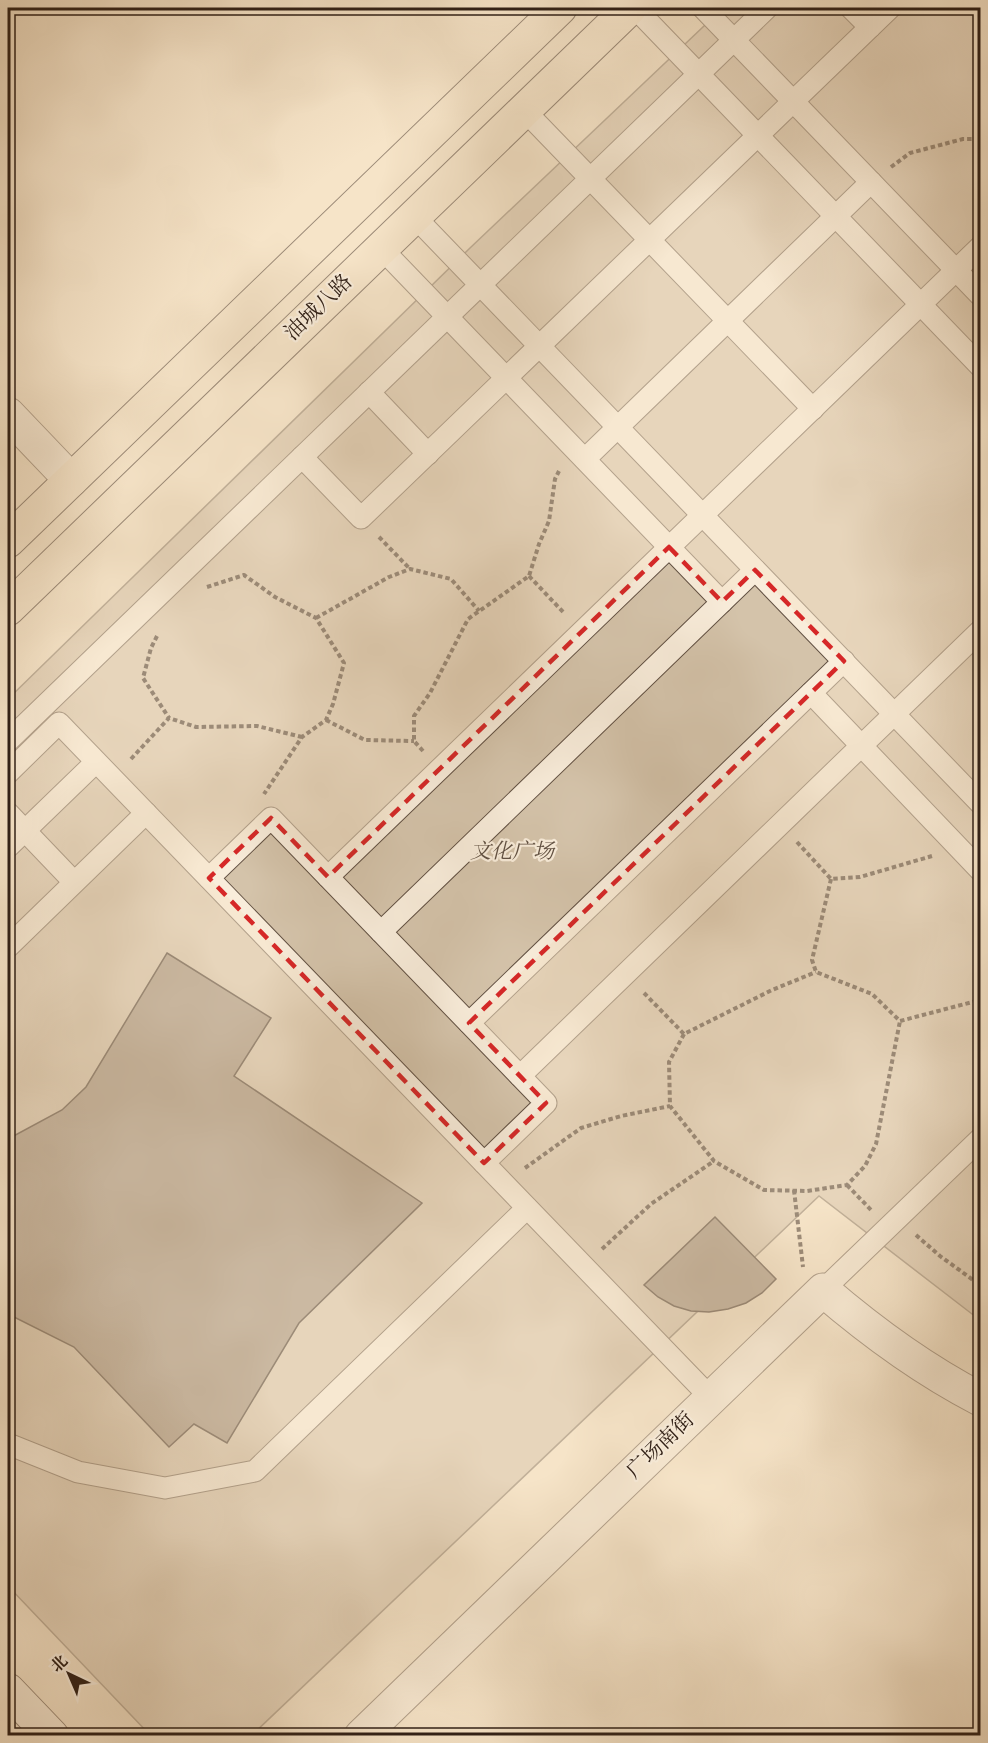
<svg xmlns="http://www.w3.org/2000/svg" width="988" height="1743" font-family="'Old Standard TT','Noto Serif SC',serif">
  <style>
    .park { fill: #d4c3aa; stroke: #827260; stroke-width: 1.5 }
    .building { fill: #978673; stroke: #302017; stroke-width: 1.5 }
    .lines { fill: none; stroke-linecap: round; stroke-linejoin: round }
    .pedestrian-casing { stroke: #625143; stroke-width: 23 }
    .tertiary-casing { stroke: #625143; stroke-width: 35 }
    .secondary-casing { stroke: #302017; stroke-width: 35 }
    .primary-casing { stroke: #302017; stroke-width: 35 }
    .path { stroke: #302017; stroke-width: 4; stroke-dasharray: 4.5 3; stroke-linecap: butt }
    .pedestrian { stroke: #f9eddb; stroke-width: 21 }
    .tertiary { stroke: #f9eddb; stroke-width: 33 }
    .secondary { stroke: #f9eddb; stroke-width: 33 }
    .primary { stroke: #f6e4c8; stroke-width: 33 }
    .marked { fill: none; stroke: #d62828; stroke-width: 4.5; stroke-dasharray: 12 8; stroke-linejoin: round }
    .labels { text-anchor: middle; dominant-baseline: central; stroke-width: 4.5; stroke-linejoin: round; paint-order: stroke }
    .street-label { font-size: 21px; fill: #302017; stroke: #f9eddb }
    .park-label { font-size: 21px; font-style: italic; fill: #615143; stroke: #f9eddb }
  </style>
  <rect width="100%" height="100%" fill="#f6e4c8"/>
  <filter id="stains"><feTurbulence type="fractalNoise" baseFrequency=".00333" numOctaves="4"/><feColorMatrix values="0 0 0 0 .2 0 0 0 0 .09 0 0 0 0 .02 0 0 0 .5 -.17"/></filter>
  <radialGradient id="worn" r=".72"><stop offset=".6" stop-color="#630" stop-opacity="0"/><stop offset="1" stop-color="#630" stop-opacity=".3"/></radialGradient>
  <polygon class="park" points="723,8 980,8 980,1319 972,1314 819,1196 252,1735 150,1735 8,1586 8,699 470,248"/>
  <g class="building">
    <polygon points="167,953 271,1018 234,1076 422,1203 299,1323 227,1443 194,1424 169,1447 74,1347 8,1314 8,1291 13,1281 8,1275 8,1139 62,1110 86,1087"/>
    <polygon points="715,1217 776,1279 762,1293 746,1303 728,1309 709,1312 691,1311 674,1306 658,1297 644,1285"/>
  </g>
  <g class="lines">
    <g class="pedestrian-casing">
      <g id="pedestrian">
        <polyline points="635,8 980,366"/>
        <polyline points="703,8 980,295"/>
        <polyline points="851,8 870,27"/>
        <polyline points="524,110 813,409"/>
        <polyline points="414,216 980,803"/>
        <polyline points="381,248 722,602"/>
        <polyline points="369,392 428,454"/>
        <polyline points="302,457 361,518 890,8"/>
        <polyline points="585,459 871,182"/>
        <polyline points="811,693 980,870"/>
        <polyline points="8,741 767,8"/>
        <polyline points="8,773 59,723 711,1398"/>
        <polyline points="8,813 74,882"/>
        <polyline points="8,847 96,762"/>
        <polyline points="328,877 980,247"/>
        <polyline points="209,878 271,818 546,1103 484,1163"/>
        <polyline points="381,932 755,570"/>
        <polyline points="8,947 146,813"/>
        <polyline points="469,1023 844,661"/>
        <polyline points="520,1076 980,631"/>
        <polyline points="823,1290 980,1139"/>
        <polyline points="8,1444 78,1472 165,1488 255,1471 527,1208"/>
      </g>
    </g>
    <g class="tertiary-casing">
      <g id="tertiary">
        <polyline points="8,414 71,480"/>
        <path d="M361 1736 823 1290C873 1333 922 1369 980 1399"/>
      </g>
    </g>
    <g class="secondary-casing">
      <polyline id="secondary" points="8,1690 52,1736"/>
    </g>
    <g class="primary-casing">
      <g id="primary">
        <polyline points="8,541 560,8"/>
        <polyline points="8,609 630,8"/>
      </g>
    </g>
    <g class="path">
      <polyline points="891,167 910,153 963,139 977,139 980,142"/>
      <polyline points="379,537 410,569"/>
      <polyline points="529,576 564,613"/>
      <polyline points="207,587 244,575 275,597 316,618 344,663 333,704 326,720 302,737 264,794"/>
      <polyline points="316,618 389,577 410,569 451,579 479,611"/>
      <polyline points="157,636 151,648 143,678 169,718"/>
      <polyline points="326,720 365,740 414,741"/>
      <polyline points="423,751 414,741 414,716 430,693 468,619 529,576 539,544 549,521 555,479 559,471"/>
      <polyline points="131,759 169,718 196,727 257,726 302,737"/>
      <polyline points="797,842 831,879 860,877 932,856"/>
      <polyline points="831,879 812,960 816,972 872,994 900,1021 980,1000"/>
      <polyline points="644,993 684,1034 772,990 816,972"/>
      <polyline points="684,1034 669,1062 670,1106 714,1161 764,1190 807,1191 847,1185 865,1166 876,1144 900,1021"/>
      <polyline points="525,1168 581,1128 621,1116 670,1106"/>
      <polyline points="847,1185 871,1210"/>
      <polyline points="794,1190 803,1267"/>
      <polyline points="916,1235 940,1256 980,1285"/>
      <polyline points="602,1249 651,1204 714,1161"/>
    </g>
    <use href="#pedestrian" class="pedestrian"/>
    <use href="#tertiary" class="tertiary"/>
    <use href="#secondary" class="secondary"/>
    <use href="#primary" class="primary"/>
  </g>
  <path d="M0 0H988V1743H0ZM669 547 722 602 755 570 844 661 469 1023 546 1103 484 1163 209 878 271 818 328 877Z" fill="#f6e4c8" fill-opacity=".55" fill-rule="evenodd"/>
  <path class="marked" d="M669 547 722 602 755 570 844 661 469 1023 546 1103 484 1163 209 878 271 818 328 877Z"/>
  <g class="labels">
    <g class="street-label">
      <text transform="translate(319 308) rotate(-44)">油城八路</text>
      <text transform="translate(661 1446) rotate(-44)">广场南街</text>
    </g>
    <g class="park-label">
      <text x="512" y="852">文化广场</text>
    </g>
  </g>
  <rect width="988" height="1743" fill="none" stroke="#f6e4c8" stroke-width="30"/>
  <rect x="9" y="9" width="970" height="1725" fill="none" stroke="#302017" stroke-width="3"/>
  <rect x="15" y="15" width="958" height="1713" fill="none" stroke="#302017" stroke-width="1.5"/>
  <g transform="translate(69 1674) rotate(316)" stroke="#f9eddb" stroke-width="4.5" paint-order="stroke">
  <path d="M0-4.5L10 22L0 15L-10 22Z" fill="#302017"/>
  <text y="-9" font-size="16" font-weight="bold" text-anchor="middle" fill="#302017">北</text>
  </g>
  <rect width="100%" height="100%" filter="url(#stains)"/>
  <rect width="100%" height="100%" fill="url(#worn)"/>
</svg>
